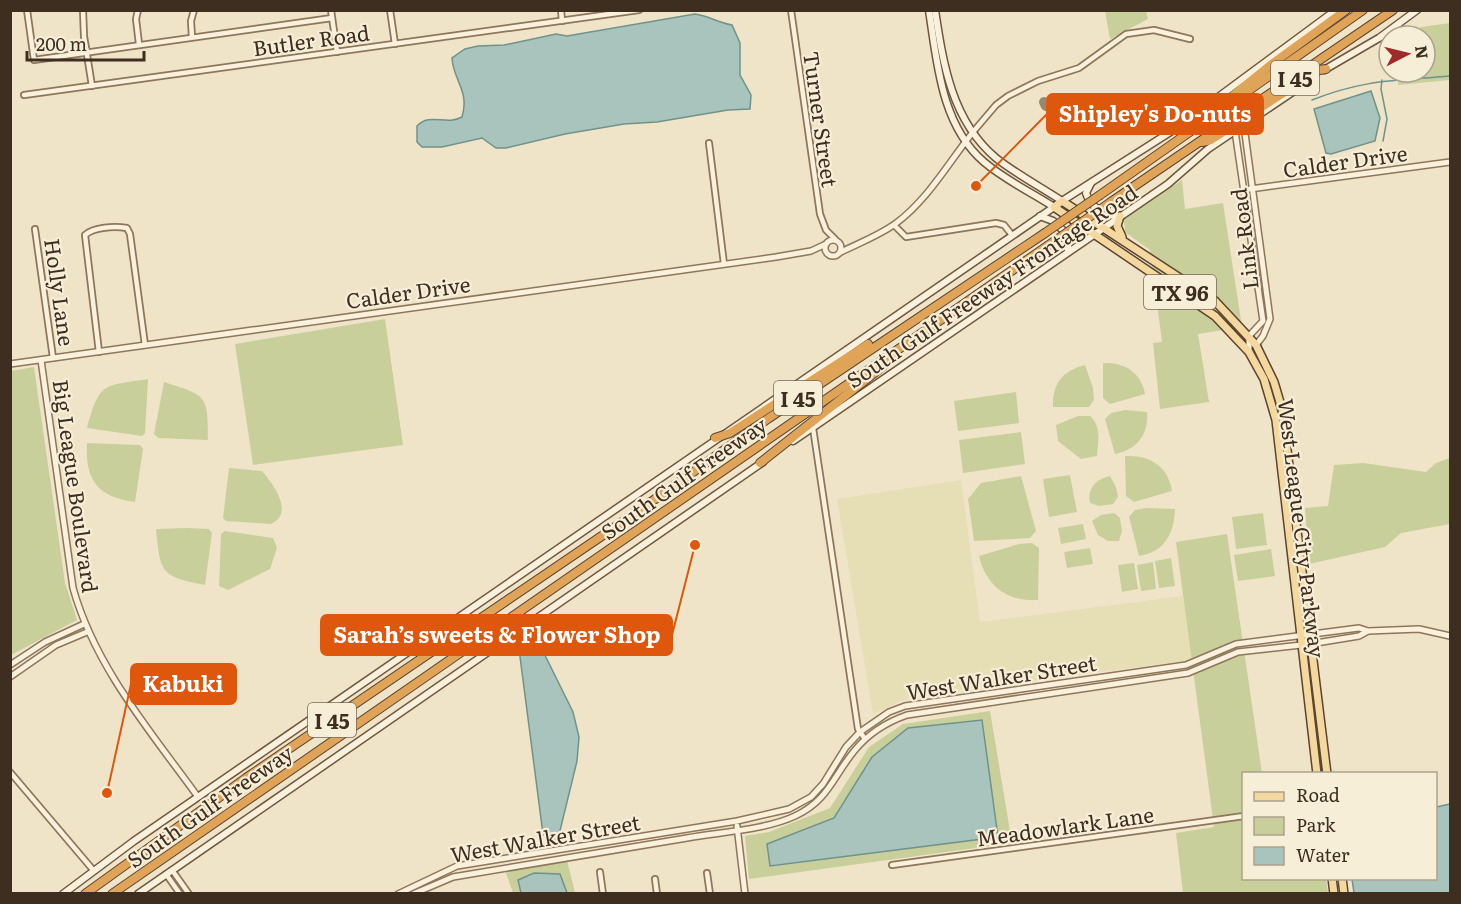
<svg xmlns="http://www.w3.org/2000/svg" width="1461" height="904" font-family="Literata,serif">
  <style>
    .farmland { fill: #e6deb5 }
    .green { fill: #c9cf9b }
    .water { fill: #a9c4bc; stroke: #6f938a; stroke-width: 1.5 }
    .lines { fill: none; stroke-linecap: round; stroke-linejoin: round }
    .stream { stroke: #6f938a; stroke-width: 1.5 }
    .taxiway { stroke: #968974; stroke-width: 10 }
    .minor-casing { stroke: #8d765c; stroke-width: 8 }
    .tertiary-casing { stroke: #8d765c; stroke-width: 8 }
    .secondary-casing { stroke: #6f573f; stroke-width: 9 }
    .primary-casing { stroke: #5b4430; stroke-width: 10 }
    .motorway-casing { stroke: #5b4430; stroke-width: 10 }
    .minor { stroke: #faf1dc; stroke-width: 4.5 }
    .tertiary { stroke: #faf1dc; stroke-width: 5 }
    .secondary { stroke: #faf1dc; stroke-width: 6 }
    .primary { stroke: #f3d9a0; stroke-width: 7 }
    .motorway { stroke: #e0a458; stroke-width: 8 }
    .motorway-bridge-casing { stroke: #5b4430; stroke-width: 10; stroke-linecap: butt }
    .motorway-bridge { stroke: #e0a458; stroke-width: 8 }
    .labels { text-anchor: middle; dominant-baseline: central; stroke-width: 4.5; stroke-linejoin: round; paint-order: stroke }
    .shield { fill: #f7eed8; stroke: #756857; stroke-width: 1.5 }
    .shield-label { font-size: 20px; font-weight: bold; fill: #3d2e20 }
    .street-label { font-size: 21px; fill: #3d2e20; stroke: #f7eed8 }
    .leader { fill: none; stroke: #df570d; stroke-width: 2 }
    .callout-dot { fill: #df570d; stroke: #f7eed8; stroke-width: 2 }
    .callout { fill: #df570d; stroke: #df570d; stroke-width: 2 }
    .callout-label { font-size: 22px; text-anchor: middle; font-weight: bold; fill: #fff }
  </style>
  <rect width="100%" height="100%" fill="#f0e4c8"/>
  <polygon class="farmland" points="961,480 980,622 1183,596 1192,660 912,696 873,714 837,499"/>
  <g class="green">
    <polygon points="1105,11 1146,11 1148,19 1110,39"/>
    <polygon points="1450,23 1450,80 1398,85 1399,72 1425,72 1425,36 1408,36 1409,33 1421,27"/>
    <polygon points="1182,180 1185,209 1223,203 1242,327 1198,334 1209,402 1160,409 1153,343 1162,342 1150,250 1125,232 1124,218"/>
    <polygon points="385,319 403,445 253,465 235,344"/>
    <path d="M1103 363C1124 362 1141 372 1145 394L1110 404 1103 398Z"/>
    <path d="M1085 365 1093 388 1094 400 1089 407H1053C1052 384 1062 371 1085 365Z"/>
    <polygon points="34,367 65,583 77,620 11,655 11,371"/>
    <path d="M148 379 145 433 142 436 87 428C100 382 102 386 148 379Z"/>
    <path d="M164 382C207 396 208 394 208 440L158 438 154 434Z"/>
    <polygon points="1016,392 1019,423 958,431 954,401"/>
    <path d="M1125 410 1147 412C1149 434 1137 450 1115 454L1105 419 1111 413Z"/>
    <path d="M1078 416H1090C1102 427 1098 441 1097 456L1081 459 1058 441 1056 425Z"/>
    <polygon points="1021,432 1025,464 963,473 959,440"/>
    <path d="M87 443 140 445 143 449 135 502C97 497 85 480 87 443Z"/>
    <path d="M1125 456C1150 455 1168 466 1172 491L1134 502 1126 496Z"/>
    <polygon points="1450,458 1450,524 1401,533 1385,547 1309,564 1305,508 1328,506 1334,465 1363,463 1426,472 1436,463"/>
    <path d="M229 468 262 471C273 484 295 513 271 524L226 521 223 518Z"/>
    <polygon points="1070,475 1077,512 1049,517 1043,479"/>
    <polygon points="1021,476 1036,531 1030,538 974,541 968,499 981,483"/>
    <path d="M1110 476 1116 487 1118 497 1113 504 1099 506 1090 503C1087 488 1096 479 1110 476Z"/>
    <path d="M1147 508 1175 509C1174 533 1165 552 1139 556L1129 517 1135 510Z"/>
    <polygon points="1114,513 1120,518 1122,531 1119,541 1108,541 1098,535 1092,521 1101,515"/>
    <polygon points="1263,513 1267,545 1236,549 1232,517"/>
    <polygon points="1083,524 1086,539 1061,544 1058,528"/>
    <path d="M187 528 209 529 212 533 205 585C161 577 160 573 156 529Z"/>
    <polygon points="225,531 273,538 277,548 270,569 228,590 219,586 221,534"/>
    <polygon points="1227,534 1262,773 1244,774 1244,878 1326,879 1328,893 1183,893 1176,833 1214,827 1176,542"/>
    <path d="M1032 543 1039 548 1038 600C1007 602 986 586 979 556L1019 544Z"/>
    <polygon points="1090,548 1093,564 1067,568 1064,552"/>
    <polygon points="1271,549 1275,576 1238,581 1234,555"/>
    <polygon points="1171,558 1175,586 1159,588 1155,561"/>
    <polygon points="1153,562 1156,589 1141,591 1137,565"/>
    <polygon points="1134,563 1138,589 1122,592 1118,565"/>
    <polygon points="990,711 1012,843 749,879 745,836 769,832 830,808 869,747 903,724"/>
    <polygon points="567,860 575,893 513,893 505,870"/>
  </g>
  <g class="water">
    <path d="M695 14C709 16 716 22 732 25L740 43V75L751 95 750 109 728 110 657 122 624 124 565 134 506 148H496L482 138 442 147H422L417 142V126C430 112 446 126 462 117 470 91 453 80 452 58L465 49 478 46 504 45 556 34 567 36Z"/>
    <polygon points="1371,91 1380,118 1375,141 1331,154 1326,153 1314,109"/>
    <polygon points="534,633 573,712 579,737 577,761 558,839 551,841 543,834 519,649 525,639"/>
    <polygon points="982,720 998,837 770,866 767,844 834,818 872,757 908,728"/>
    <polygon points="1450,804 1450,893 1354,893 1352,879 1436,878 1436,807"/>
    <polygon points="534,873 560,874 567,893 521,893 518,880"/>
  </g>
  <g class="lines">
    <g class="stream">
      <polyline points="1382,80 1381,89 1387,119 1383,141"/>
      <path d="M1312 100C1365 79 1395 81 1450 76"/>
    </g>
    <polyline class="taxiway" points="1044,102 1046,106"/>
    <g class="minor-casing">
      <g id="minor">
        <polyline points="27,10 34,60 332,18"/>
        <polyline points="83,10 84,36 92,86"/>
        <polyline points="138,10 136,19 139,44"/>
        <polyline points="331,10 337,52"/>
        <polyline points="390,10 395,44"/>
        <polyline points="561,10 562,21"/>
        <polyline points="791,10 820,214 826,230 835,239"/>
        <polyline points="192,37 191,21 194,10"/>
        <polyline points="24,95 639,10"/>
        <polyline points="973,132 996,105 1008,96 1038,81 1079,68 1126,34 1154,30 1190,39"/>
        <polyline points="709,143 724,264"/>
        <polyline points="894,225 906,237 996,223 1004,225 1012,235"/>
        <polyline points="35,229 53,358"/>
        <path d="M99 352 85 235C94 227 114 226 127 228L130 234 145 345"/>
        <polyline points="813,428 858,729 865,739"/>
        <polyline points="10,772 94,871"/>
        <polyline points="892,865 1244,816"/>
        <polyline points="172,870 189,894"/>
        <polyline points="600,872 603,894"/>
        <polyline points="707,873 710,894"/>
        <polyline points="166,874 180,894"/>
        <polyline points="655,879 657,894"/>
      </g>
    </g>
    <g class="tertiary-casing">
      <g id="tertiary">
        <polyline points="1244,126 1270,319 1263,336 1256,345"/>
        <polyline points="1235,131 1263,321 1249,336 1249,352"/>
        <polyline points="1250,189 1450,162"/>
        <circle cx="833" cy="248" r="8"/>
        <path d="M841 252C859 243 878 236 895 224 927 201 949 162 973 132"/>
        <path d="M41 360 73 588C95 667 151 732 198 797"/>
        <polyline points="10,364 776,257 811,251 826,244"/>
        <polyline points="10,665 45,642 84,624"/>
        <polyline points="10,677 56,645 87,632"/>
        <polyline points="737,826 745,894"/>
        <polyline points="398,894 457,866 737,821 789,809 811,797 823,784 846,747 860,732 889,712 905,706 1186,665 1236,644 1359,628 1368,631"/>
        <path d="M413 894 453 877C531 864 609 851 687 838 720 832 765 830 795 816 829 800 833 776 855 750 869 733 887 722 907 715L1188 673 1238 652 1310 644 1359 636 1368 631 1419 629 1450 636"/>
      </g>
    </g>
    <g class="secondary-casing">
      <g id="secondary">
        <path d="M935 10C943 64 952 121 996 158 1016 174 1041 187 1062 201L1175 129 1336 10"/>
        <polyline points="1324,70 1379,38 1417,10"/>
        <path d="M1091 183 1086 193C1090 206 1104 216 1117 216"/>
        <polyline points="1040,216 1053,221 1068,235 1068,252"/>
        <polyline points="793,441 1168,184 1208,149 1306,83"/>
        <path d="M63 894 134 841 1054 207C1031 192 1005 180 984 162 941 125 937 62 929 10"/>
        <polyline points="138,894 763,462"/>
      </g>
    </g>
    <g class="primary-casing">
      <g id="primary">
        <polyline points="1120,216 1117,226 1122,237"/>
        <polyline points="1317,774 1276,420 1264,379 1249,352 1215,316 1054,207 1062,201 1215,301 1256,345 1274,382 1282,409 1327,774"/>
        <polyline points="1332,878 1334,894"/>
        <polyline points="1342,878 1344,894"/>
      </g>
    </g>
    <g class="motorway-casing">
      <g id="motorway">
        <polyline points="1216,109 1269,66 1346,10"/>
        <polyline points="1202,142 1211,140 1319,70 1326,69"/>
        <polyline points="1100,195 1363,10"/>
        <polyline points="1111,202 1393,10"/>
        <polyline points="715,438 730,433 868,344"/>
        <polyline points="760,463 883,366"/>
        <polyline points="85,894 246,778 637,512 769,418 1045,233"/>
        <polyline points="112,894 1056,240"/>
      </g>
    </g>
    <use href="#minor" class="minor"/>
    <use href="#tertiary" class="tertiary"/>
    <use href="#secondary" class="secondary"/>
    <use href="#primary" class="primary"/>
    <use href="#motorway" class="motorway"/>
    <g class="motorway-bridge-casing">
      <g id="motorway-bridge">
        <polyline points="1045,233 1100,195"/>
        <polyline points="1056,240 1111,202"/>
      </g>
    </g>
    <use href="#motorway-bridge" class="motorway-bridge"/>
  </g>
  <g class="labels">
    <g class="shield">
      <rect x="1271" y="61" width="48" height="34" rx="4.5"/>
      <rect x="1144" y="275" width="72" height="34" rx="4.5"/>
      <rect x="774" y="381" width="48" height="34" rx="4.5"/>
      <rect x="308" y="703" width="48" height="34" rx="4.5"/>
    </g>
    <g class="shield-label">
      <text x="1295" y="78">I 45</text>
      <text x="1180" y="292">TX 96</text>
      <text x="798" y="398">I 45</text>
      <text x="332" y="720">I 45</text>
    </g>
    <g class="street-label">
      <text transform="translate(311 39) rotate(-8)">Butler Road</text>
      <text transform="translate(822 119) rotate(82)">Turner Street</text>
      <text transform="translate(1345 160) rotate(-8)">Calder Drive</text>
      <text transform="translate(1243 239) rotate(-97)">Link Road</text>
      <text transform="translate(991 285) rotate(-34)">South Gulf Freeway Frontage Road</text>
      <text transform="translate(408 291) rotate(-8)">Calder Drive</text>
      <text transform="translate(61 292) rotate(82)">Holly Lane</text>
      <text transform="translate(683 477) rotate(-35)">South Gulf Freeway</text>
      <text transform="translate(77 486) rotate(82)">Big League Boulevard</text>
      <text transform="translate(1303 528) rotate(83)">West League City Parkway</text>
      <text transform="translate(1001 676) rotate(-9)">West Walker Street</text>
      <text transform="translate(209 805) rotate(-35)">South Gulf Freeway</text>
      <text transform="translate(1065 825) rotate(-8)">Meadowlark Lane</text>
      <text transform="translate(545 837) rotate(-10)">West Walker Street</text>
    </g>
  </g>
  <path class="leader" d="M976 186L1047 114M695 545L672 635M107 793L131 684"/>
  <g class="callout-dot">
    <circle cx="976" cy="186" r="6"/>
    <circle cx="695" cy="545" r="6"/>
    <circle cx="107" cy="793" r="6"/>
  </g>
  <g class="callout">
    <rect x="1047" y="94" width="216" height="40" rx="6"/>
    <rect x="321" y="615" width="351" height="40" rx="6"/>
    <rect x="131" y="664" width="105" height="40" rx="6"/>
  </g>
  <g class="callout-label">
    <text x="1155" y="122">Shipley's Do-nuts</text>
    <text x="497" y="643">Sarah’s sweets &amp; Flower Shop</text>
    <text x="183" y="692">Kabuki</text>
  </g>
  <rect width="1461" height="904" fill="none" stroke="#3d2e20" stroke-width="24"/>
  <rect x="1242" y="772" width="195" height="108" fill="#f7eed8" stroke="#ada18e" stroke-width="1.5"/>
  <rect x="1254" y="792" width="30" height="9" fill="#f3d9a0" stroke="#ada18e" stroke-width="1.5"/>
  <text x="1296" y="802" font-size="18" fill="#3d2e20">Road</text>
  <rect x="1254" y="817" width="30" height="18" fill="#c9cf9b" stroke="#ada18e" stroke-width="1.5"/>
  <text x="1296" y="832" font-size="18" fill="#3d2e20">Park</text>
  <rect x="1254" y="847" width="30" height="18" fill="#a9c4bc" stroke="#ada18e" stroke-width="1.5"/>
  <text x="1296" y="862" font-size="18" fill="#3d2e20">Water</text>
  <g transform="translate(1407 54) rotate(83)"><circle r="28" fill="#f7eed8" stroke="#ada18e" stroke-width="1.5"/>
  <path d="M0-4.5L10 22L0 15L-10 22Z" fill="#9e2a2b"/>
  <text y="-9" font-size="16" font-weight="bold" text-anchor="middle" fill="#3d2e20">N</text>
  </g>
  <path d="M27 51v9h117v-9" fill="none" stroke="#3d2e20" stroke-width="3"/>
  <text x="36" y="51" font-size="18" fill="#3d2e20" stroke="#f7eed8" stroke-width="4.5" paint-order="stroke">200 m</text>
</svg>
